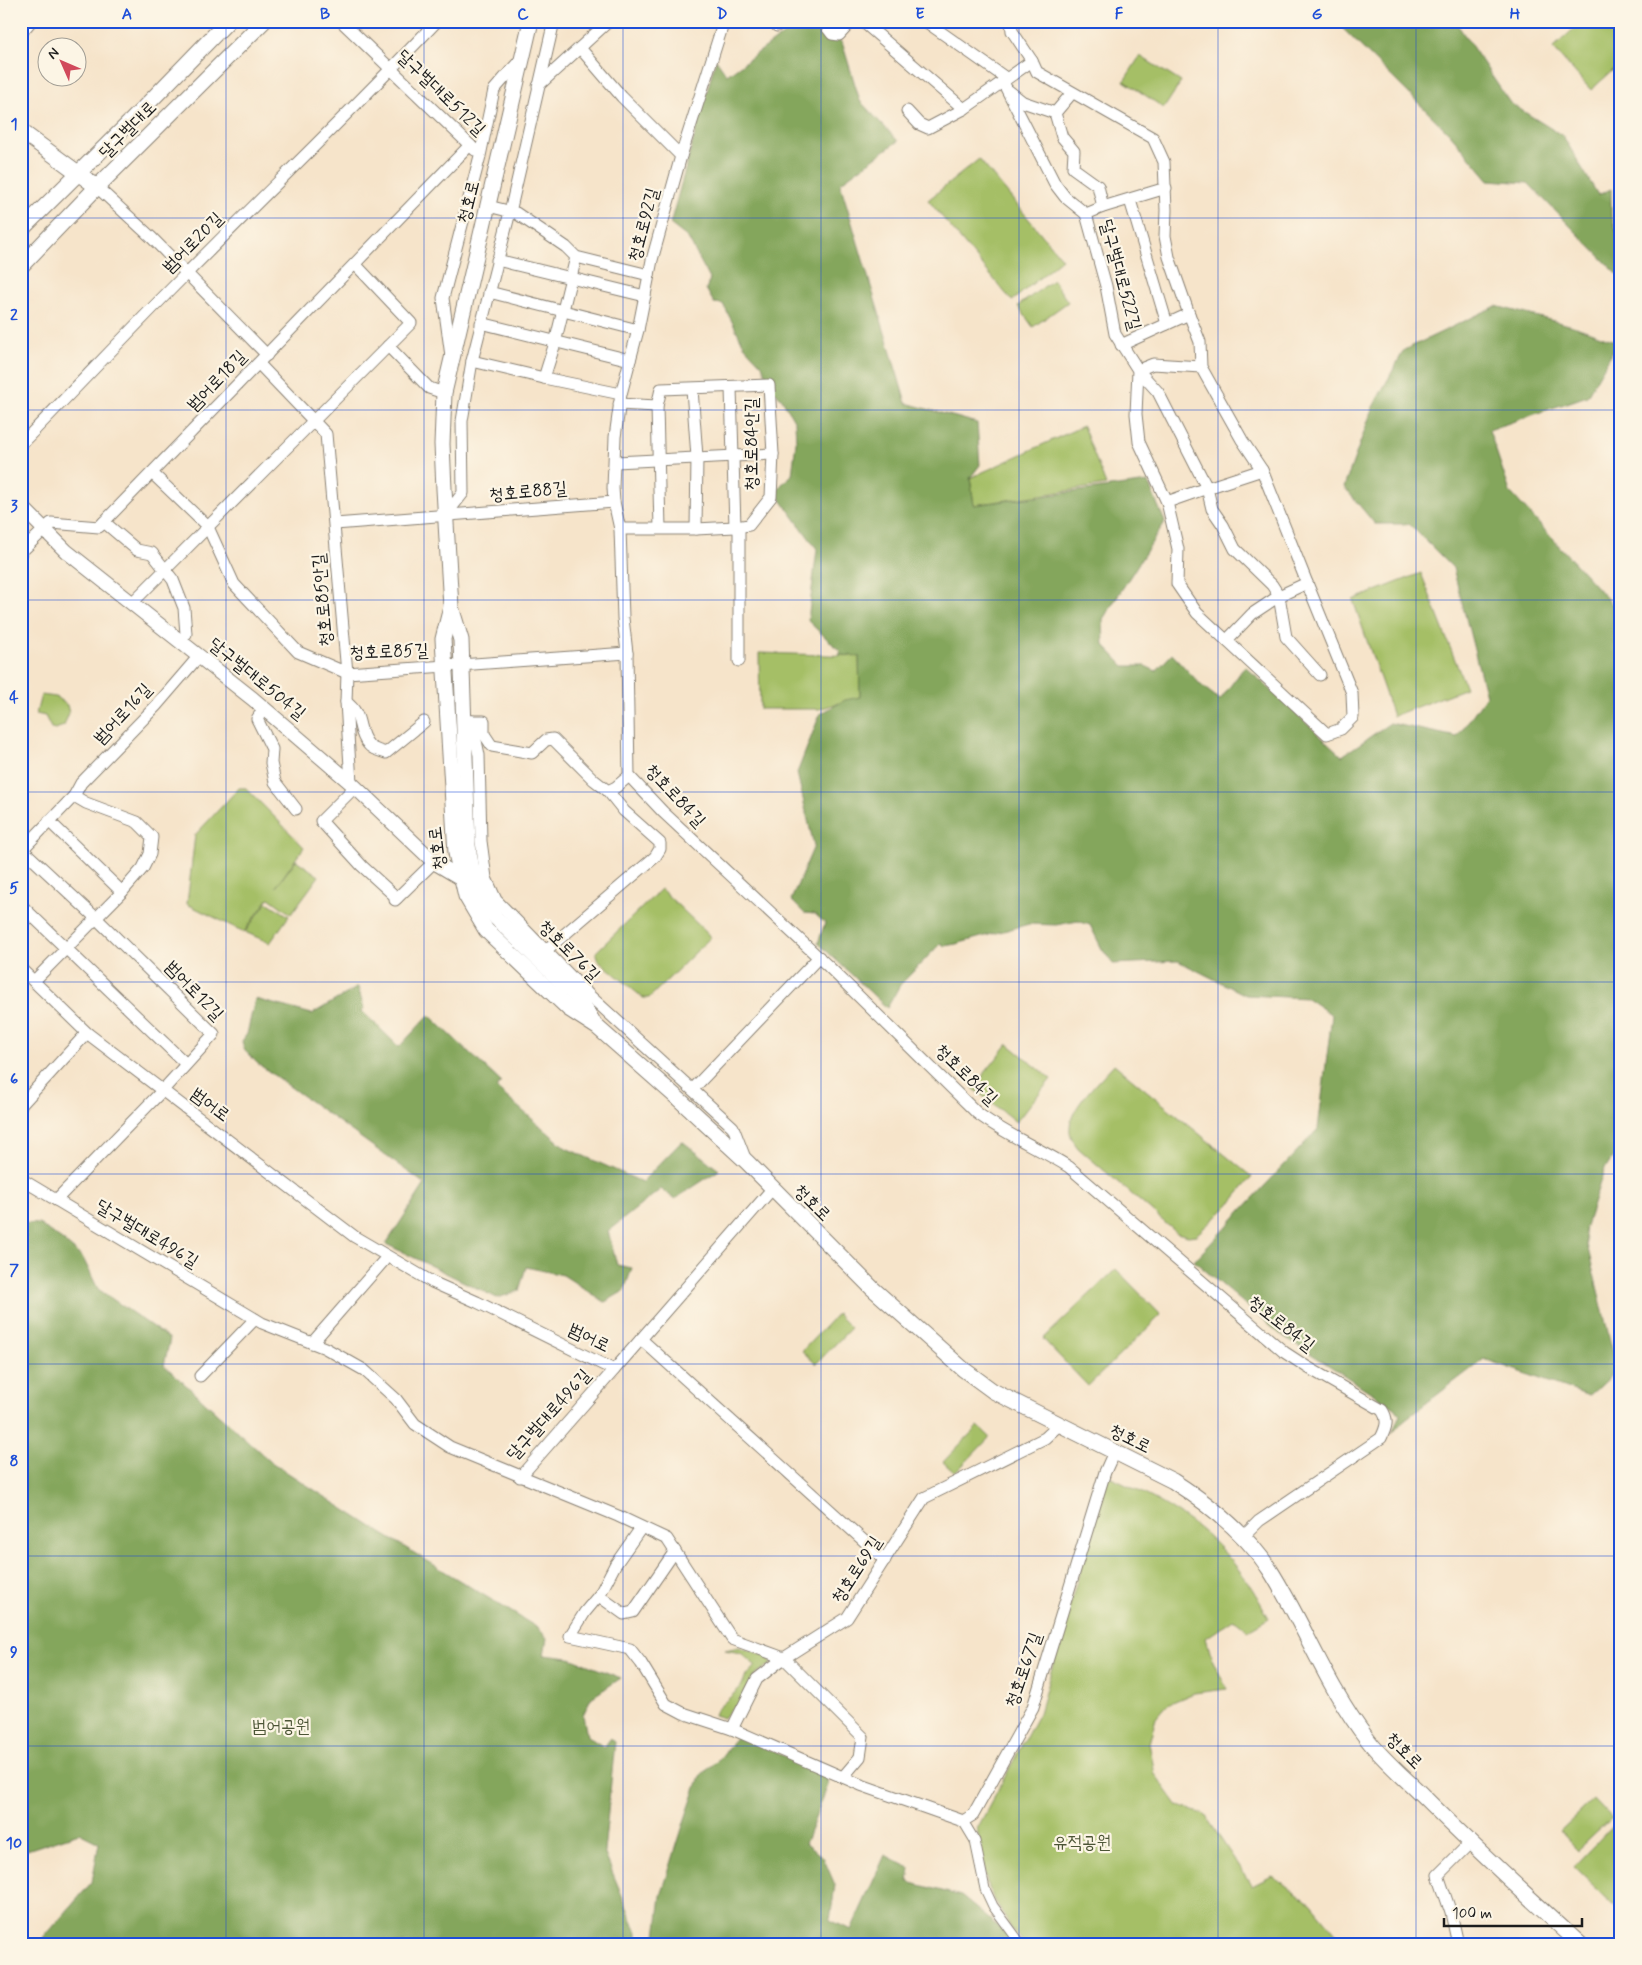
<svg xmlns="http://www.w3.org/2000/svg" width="1642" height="1965" font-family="Mynerve,'Poor Story',sans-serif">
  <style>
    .green { fill: #a5bf66; stroke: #606e41 }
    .forest { fill: #84a65b; stroke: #50613c }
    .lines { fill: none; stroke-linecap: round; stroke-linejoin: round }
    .pedestrian-casing { stroke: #898073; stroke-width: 11 }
    .minor-casing { stroke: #898073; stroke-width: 13 }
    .tertiary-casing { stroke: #898073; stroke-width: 16 }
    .secondary-casing { stroke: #898073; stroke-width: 17 }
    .pedestrian { stroke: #fff; stroke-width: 9 }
    .minor { stroke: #fff; stroke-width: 11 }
    .tertiary { stroke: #fff; stroke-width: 14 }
    .secondary { stroke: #fff; stroke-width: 15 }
    .grid { fill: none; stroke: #1d4ed8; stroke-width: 1; stroke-opacity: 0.55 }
    .labels { text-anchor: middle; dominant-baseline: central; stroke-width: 4.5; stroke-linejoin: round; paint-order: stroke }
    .street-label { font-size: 18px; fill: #1c1c1c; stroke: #fcf5e5 }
    .park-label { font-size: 18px; fill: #4c5536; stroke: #fcf5e5 }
    .neatline { fill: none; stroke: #1d4ed8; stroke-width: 2 }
    .grid-label { font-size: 16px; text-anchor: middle; font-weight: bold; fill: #1d4ed8 }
  </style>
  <rect width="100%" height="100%" fill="#fcf5e5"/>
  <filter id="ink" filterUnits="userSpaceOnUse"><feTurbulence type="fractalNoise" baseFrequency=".02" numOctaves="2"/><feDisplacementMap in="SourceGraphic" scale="10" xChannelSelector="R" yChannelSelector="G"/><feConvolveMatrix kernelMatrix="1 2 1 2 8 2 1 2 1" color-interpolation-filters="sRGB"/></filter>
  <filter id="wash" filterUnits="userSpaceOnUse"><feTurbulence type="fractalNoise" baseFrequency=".0096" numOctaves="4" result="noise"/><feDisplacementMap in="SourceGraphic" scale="20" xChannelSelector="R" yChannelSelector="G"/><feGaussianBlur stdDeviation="1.12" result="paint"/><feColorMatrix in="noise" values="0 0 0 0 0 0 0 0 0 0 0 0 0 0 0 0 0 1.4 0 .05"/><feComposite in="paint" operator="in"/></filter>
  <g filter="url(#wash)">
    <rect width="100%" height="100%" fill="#f6e4ca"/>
    <g class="green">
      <polygon points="1582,21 1616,21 1621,26 1621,63 1591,90 1553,48"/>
      <polygon points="1140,56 1181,82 1164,108 1124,81"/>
      <polygon points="979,159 1062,259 1012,301 928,200"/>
      <polygon points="1053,280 1068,302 1033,327 1018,306"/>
      <polygon points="1083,426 1106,485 974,505 970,478"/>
      <polygon points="1421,573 1466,688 1393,716 1353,600"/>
      <polygon points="759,653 859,656 860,697 819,709 760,709"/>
      <polygon points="41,695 56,697 67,705 69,713 64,726 55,729 51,728 45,716 36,714"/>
      <polygon points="239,788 246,788 304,847 276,887 296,860 319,876 291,914 269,898 244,932 187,904 195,835"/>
      <polygon points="661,889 711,937 649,998 643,998 597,959 596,952"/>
      <polygon points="267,902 289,916 270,943 245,932"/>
      <polygon points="1008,1044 1051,1079 1016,1122 973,1088"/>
      <path d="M1114 1064 1252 1177 1228 1206 1196 1235 1188 1236 1177 1233 1078 1148C1073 1141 1069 1135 1070 1127 1070 1107 1102 1078 1114 1064Z"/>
      <polygon points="1116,1269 1161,1315 1088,1386 1043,1339"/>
      <polygon points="837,1314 851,1328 816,1364 802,1351"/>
      <polygon points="978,1426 990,1437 955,1473 943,1462"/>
      <path d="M1107 1476C1160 1500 1202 1522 1239 1570 1251 1585 1260 1602 1269 1618L1248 1630 1234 1619 1206 1638 1212 1659 1227 1689 1194 1693 1168 1704 1156 1718 1149 1743 1155 1774 1178 1806 1205 1815 1252 1886 1272 1876 1310 1902 1345 1944H1025L1011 1928 988 1888 977 1829 1039 1713Z"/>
      <polygon points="739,1647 767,1656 772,1663 755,1675 737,1707 732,1708 724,1718 714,1715 716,1710 741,1687 745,1678 756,1666 741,1653 725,1650"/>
      <polygon points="1594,1799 1612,1818 1578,1850 1560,1831"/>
      <polygon points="1621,1818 1621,1912 1574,1867"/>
    </g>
    <g class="forest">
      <polygon points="802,21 817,21 828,34 842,42 860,101 898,141 840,183 906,403 977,423 980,465 970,478 974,505 1148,482 1165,522 1103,619 1104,645 1124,666 1145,666 1156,671 1172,654 1202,686 1220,700 1245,666 1342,756 1390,723 1457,737 1486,696 1453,568 1409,524 1375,524 1344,487 1373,407 1404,350 1496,306 1573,326 1618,342 1587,396 1489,430 1510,492 1621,614 1621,1145 1604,1170 1584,1232 1617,1370 1589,1396 1484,1359 1403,1421 1392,1434 1400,1414 1395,1408 1280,1334 1194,1261 1318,1129 1332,1015 1307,998 1246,995 1178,961 1113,964 1102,949 1090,925 1078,921 1056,925 1029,924 956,944 944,946 941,943 900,985 887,1008 818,943 825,923 815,914 804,913 791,900 814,846 797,773 820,714 845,700 860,697 859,656 840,655 840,651 808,621 817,549 776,493 782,484 792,475 796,442 795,422 782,399 776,393 772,392 762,365 745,347 723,304 714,303 706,289 710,279 688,238 670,224 716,59 727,75"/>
      <polygon points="1335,21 1455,21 1510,103 1563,136 1598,195 1611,189 1611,215 1621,243 1621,278 1528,183 1489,180 1450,134"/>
      <polygon points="358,987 364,1008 362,1011 399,1047 429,1015 501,1082 496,1088 566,1148 642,1182 682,1141 719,1170 675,1199 661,1189 608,1231 617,1265 632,1268 624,1291 605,1302 563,1275 526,1267 519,1291 497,1298 386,1244 425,1184 257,1063 244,1050 242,1041 247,1034 255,999 312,1014"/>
      <polygon points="21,1223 39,1224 62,1240 83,1258 98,1289 170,1339 164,1365 271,1462 383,1534 538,1628 547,1638 544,1655 570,1658 621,1678 591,1698 583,1715 587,1736 604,1747 611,1738 615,1742 604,1852 637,1932 637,1944 38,1944 92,1882 99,1843 79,1833 21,1852 21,1802 26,1798 21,1792"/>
      <polygon points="737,1736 826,1774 828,1785 805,1844 823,1857 835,1885 830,1920 851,1930 885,1855 910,1868 908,1882 961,1896 1005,1932 1015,1944 655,1944 661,1896 685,1819 700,1776 722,1757"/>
    </g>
  </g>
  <g filter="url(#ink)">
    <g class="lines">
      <g class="pedestrian-casing">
        <polyline id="pedestrian" points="963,1821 975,1841 985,1889 993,1906 1021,1944"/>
      </g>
      <g class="minor-casing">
        <g id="minor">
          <polyline points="341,21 475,150"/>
          <path d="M724 21 681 156 652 260 638 330 621 394 615 437 613 488 614 502 620 529 623 618 627 653 629 776 663 812 829 967 977 1113C1006 1135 1039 1148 1069 1167L1284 1352 1307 1367 1382 1410C1389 1420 1386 1428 1381 1438L1259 1521 1243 1537"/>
          <polyline points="773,21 777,26"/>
          <polyline points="822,21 832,34 839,35 852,21"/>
          <polyline points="862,21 964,109"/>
          <polyline points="925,21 1003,76 1005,86 1055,184 1065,197 1086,214 1106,286 1115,334 1138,370 1136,414 1139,442 1167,502 1178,549 1177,584 1197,613 1327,734 1341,729 1353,717 1352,693 1307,583 1279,596 1272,585 1235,549 1223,525 1212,509 1207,488 1167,502"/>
          <polyline points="21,33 31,21"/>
          <polyline points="580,48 622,97 681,156"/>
          <polyline points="1032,61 1037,72 1153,138 1164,162 1166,210 1165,236 1169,257 1189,314"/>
          <polyline points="538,86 609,21"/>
          <polyline points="1009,91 1023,102 1055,113 1062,137 1074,151 1073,168 1098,186 1103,207"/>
          <polyline points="907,111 919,124 928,128 964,109 1032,61 1012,31 1011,21"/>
          <polyline points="1055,113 1072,93"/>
          <polyline points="97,187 152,238 267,355"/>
          <polyline points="1130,200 1167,324"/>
          <polyline points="488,206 516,213 566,247 576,257 649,275"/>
          <polyline points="1086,214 1103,207 1166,188"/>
          <polyline points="497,260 645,296"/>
          <polyline points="489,292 638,330"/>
          <polyline points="481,323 630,360"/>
          <polyline points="1121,345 1189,314 1200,342 1201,367 1242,440 1262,470 1207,488 1158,392 1138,370 1153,364 1201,367"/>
          <polyline points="388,346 429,388 444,393"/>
          <polyline points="451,356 443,298 480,156 494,90 521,59"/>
          <polyline points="472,361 544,378 621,394"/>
          <polyline points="259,364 326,434 347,673 346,702 351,783"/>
          <polyline points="544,378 555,343 576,257"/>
          <polyline points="731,388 735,527"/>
          <polyline points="692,389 697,457 696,529"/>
          <polyline points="619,404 657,406"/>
          <path d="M21 444C77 387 131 329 187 273 270 189 356 107 437 21"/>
          <polyline points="616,462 773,454"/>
          <polyline points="1262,470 1307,583"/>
          <polyline points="152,473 208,527 234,584 298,652 347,673 627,653"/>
          <polyline points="445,516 463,493 462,421 472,361 510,212 554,21"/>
          <polyline points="104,522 137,550 152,553 173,580 184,608 186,634"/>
          <polyline points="335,524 614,502"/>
          <polyline points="739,527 739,661"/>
          <polyline points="620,529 696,529 735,527 749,525 771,497 773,454 769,385 661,389 657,406 660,529"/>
          <polyline points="21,552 51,523 99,527 470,145"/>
          <polyline points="132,603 411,323 355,264"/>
          <polyline points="1227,640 1252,614 1279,596 1286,637 1320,675"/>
          <path d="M346 702C364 715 356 730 368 744 371 749 380 751 386 753L424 722"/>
          <polyline points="264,708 257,719 272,749 271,763 275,782 296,809"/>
          <polyline points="464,720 472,721 479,755 481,841 486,878 496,900 590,996 733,1127 745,1158"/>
          <polyline points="472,721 484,721 484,734 492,746 532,753 546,740 553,739 594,780 608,791 624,811 660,843 660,849 655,857 545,951"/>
          <polyline points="355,787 321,821 362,866 397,898"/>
          <polyline points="608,791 616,787 629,776"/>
          <polyline points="49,821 122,892"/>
          <polyline points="23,850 96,918 214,1034 162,1091 56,1200"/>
          <polyline points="21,851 74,796 81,783 156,706 199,656"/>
          <polyline points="395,900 434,862"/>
          <polyline points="21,905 186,1064"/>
          <polyline points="21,969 87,1033 355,1237 432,1282 477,1302 614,1370 772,1189"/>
          <polyline points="34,981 122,892 143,868 150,854 152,837 137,822 86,803 74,796"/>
          <polyline points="693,1089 819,957"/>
          <polyline points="21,1105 87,1033"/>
          <polyline points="21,1179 262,1323 325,1348 364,1370 396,1399 415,1424 450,1447 618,1516 667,1539 732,1639 784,1658 863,1737 860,1757 843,1777"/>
          <polyline points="641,1339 885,1560"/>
          <polyline points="312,1343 387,1257"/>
          <polyline points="200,1376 255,1319"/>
          <polyline points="520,1477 614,1370"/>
          <polyline points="641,1528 615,1565 600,1594 585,1612 570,1636 630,1649 641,1663 666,1704 683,1713 732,1729 861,1785 963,1821 973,1815 1033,1707 1105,1472 1114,1452"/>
          <polyline points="599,1596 624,1614 633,1612 675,1551"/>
          <polyline points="732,1729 757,1679 784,1658 847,1618 924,1498 1045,1438 1059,1425"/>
          <polyline points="1458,1944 1451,1913 1438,1875 1470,1843"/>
        </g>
      </g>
      <g class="tertiary-casing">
        <polyline id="tertiary" points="21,506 66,551 253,699 351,783 434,862 461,878"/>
      </g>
      <g class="secondary-casing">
        <g id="secondary">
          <path d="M531 21 444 393 442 444 444 489 451 607 461 640 468 845C471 872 479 898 496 918L579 999 593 1022"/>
          <polyline points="21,131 97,187"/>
          <polyline points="21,230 130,122 228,21"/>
          <polyline points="21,266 97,187 264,21"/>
          <path d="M451 607 443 639 456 853 466 896 486 930 569 1009 597 1027 682 1102 747 1162 872 1288 963 1369 993 1391 1173 1481C1209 1504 1246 1533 1270 1570 1305 1625 1327 1688 1368 1740 1383 1760 1405 1778 1423 1796 1474 1847 1527 1896 1580 1944"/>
        </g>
      </g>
      <use href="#pedestrian" class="pedestrian"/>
      <use href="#minor" class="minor"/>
      <use href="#tertiary" class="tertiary"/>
      <use href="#secondary" class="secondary"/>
    </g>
  </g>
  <path class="grid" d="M226 21V1944M424 21V1944M623 21V1944M821 21V1944M1019 21V1944M1218 21V1944M1416 21V1944M21 218H1621M21 410H1621M21 600H1621M21 792H1621M21 982H1621M21 1174H1621M21 1364H1621M21 1556H1621M21 1746H1621"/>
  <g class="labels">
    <g class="street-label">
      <text transform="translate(441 93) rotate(44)">달구벌대로512길</text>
      <text transform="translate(128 130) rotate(-45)">달구벌대로</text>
      <text transform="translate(469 202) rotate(-76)">청호로</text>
      <text transform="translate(644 225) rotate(-75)">청호로92길</text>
      <text transform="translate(193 243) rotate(-45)">범어로20길</text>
      <text transform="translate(1120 275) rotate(75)">달구벌대로522길</text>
      <text transform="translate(217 381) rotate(-46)">범어로18길</text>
      <text transform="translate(752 444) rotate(-90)">청호로84안길</text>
      <text transform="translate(528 492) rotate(-5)">청호로88길</text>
      <text transform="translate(323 600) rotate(-95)">청호로85안길</text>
      <text transform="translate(389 652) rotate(-2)">청호로85길</text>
      <text transform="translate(257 679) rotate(39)">달구벌대로504길</text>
      <text transform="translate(123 714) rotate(-47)">범어로16길</text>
      <text transform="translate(675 796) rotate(47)">청호로84길</text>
      <text transform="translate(438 848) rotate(-97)">청호로</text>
      <text transform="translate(569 951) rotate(45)">청호로76길</text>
      <text transform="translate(194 991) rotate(46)">범어로12길</text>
      <text transform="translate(966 1075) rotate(44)">청호로84길</text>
      <text transform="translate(210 1105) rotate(37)">범어로</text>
      <text transform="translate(812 1203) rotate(45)">청호로</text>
      <text transform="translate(147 1234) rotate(31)">달구벌대로496길</text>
      <text transform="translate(1281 1324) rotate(38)">청호로84길</text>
      <text transform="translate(589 1338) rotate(26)">범어로</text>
      <text transform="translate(549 1415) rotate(-48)">달구벌대로496길</text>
      <text transform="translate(1130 1439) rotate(26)">청호로</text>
      <text transform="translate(857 1570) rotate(-57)">청호로69길</text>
      <text transform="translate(1024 1670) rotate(-71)">청호로67길</text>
      <text transform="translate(1404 1751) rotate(45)">청호로</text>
    </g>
    <g class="park-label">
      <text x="281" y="1727">범어공원</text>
      <text x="1082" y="1843">유적공원</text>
    </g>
  </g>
  <rect width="1642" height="1965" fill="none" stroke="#fcf5e5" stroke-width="55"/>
  <g transform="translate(62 62) rotate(315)"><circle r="24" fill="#fcf5e5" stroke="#a29e95"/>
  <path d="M0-4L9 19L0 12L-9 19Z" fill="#d1495b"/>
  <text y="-8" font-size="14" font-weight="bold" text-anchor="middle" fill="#1c1c1c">N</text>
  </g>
  <path d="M1444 1918v8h138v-8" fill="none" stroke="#1c1c1c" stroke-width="2.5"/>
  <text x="1452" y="1918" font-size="15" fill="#1c1c1c" stroke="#fcf5e5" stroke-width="4" paint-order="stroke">100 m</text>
  <rect x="28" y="28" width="1586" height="1910" class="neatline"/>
  <g class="grid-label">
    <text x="127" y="19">A</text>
    <text x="325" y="19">B</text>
    <text x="523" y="19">C</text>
    <text x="722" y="19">D</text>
    <text x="920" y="19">E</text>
    <text x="1119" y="19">F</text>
    <text x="1317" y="19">G</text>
    <text x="1515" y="19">H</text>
    <text x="14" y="129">1</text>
    <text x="14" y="320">2</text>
    <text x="14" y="511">3</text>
    <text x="14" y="702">4</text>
    <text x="14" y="893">5</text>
    <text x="14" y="1084">6</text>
    <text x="14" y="1275">7</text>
    <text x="14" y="1466">8</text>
    <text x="14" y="1657">9</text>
    <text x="14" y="1848">10</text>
  </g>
</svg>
